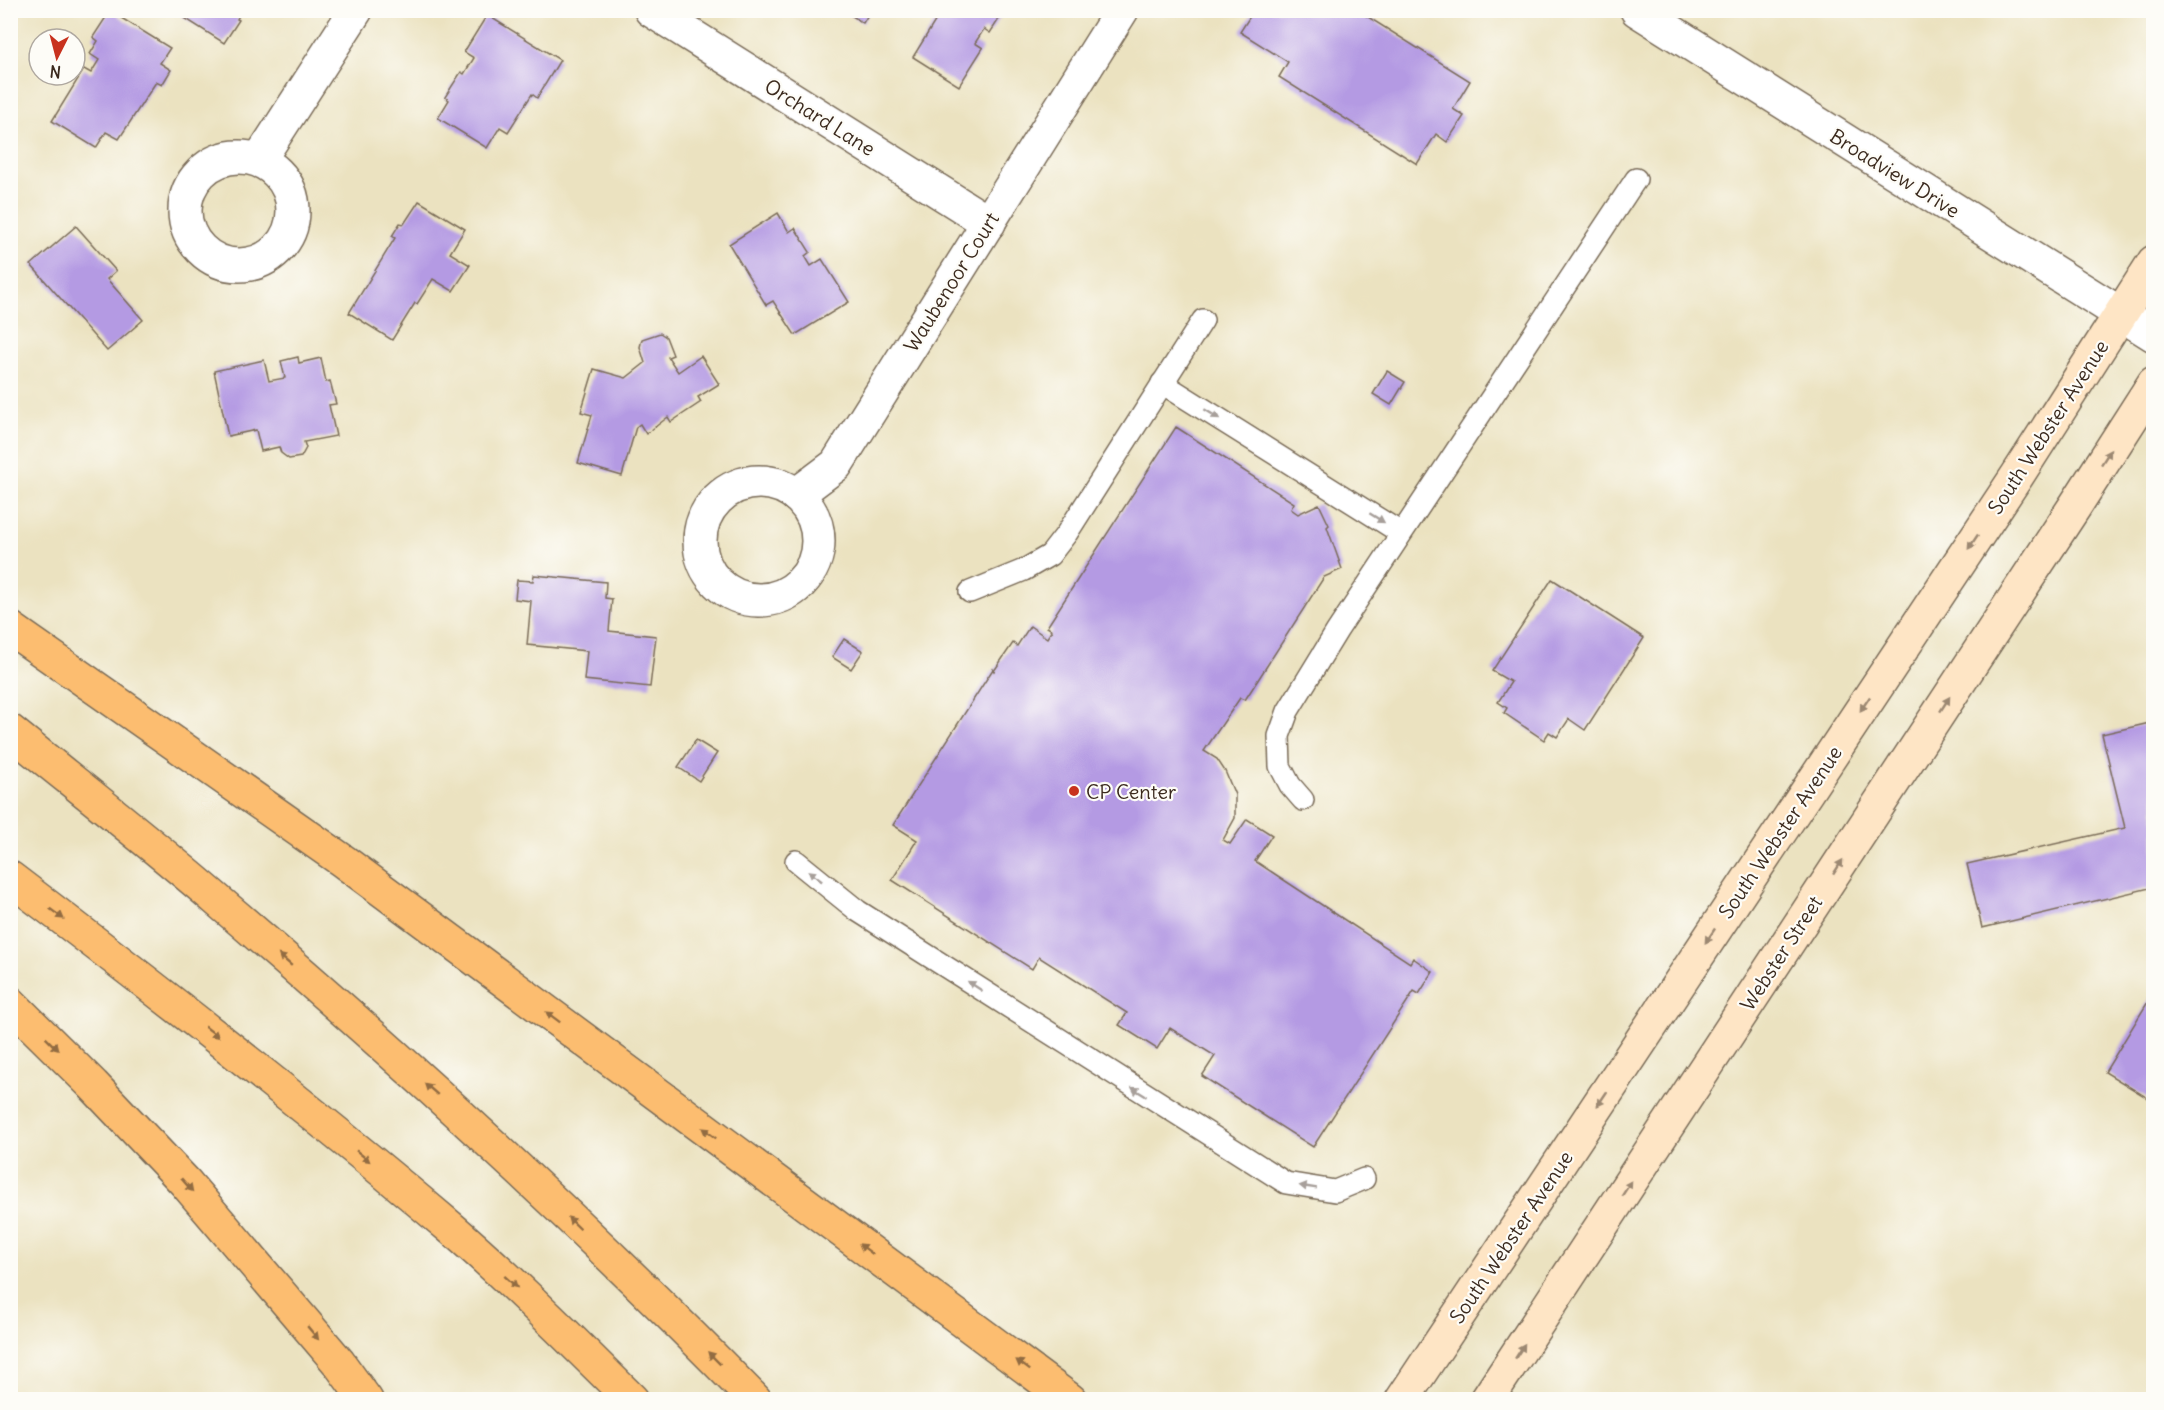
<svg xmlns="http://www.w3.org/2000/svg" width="2164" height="1410" font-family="Delius,sans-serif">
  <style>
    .building { fill: #b49ae3 }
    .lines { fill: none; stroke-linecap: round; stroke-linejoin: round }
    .service-casing { stroke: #796a57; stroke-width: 24 }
    .minor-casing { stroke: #796a57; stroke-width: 36 }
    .secondary-casing { stroke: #796a57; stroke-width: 36 }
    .motorway-casing { stroke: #796a57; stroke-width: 36 }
    .service { stroke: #fff; stroke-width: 21 }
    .minor { stroke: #fff; stroke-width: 33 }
    .secondary { stroke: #fee5c5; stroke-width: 33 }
    .motorway { stroke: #fcbd6f; stroke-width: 33 }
    .oneway { fill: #a79f9a }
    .oneway2 { fill: #9c8872 }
    .oneway3 { fill: #926c42 }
    .poi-dot { fill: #c8321e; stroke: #fdfcf7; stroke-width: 2 }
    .labels { text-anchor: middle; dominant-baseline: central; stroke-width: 4.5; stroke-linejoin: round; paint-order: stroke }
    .street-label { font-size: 20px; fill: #3b2a1e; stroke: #fdfcf7 }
    .poi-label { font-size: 20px; fill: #3b2a1e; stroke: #fdfcf7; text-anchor: start }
  </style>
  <rect width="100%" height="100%" fill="#fdfcf7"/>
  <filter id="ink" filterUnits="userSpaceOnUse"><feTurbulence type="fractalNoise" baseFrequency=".0167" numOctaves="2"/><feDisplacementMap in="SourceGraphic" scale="12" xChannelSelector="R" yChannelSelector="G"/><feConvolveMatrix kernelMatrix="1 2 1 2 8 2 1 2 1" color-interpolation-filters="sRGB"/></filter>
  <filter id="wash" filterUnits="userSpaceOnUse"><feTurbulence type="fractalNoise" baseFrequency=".008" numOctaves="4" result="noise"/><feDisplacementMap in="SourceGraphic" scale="24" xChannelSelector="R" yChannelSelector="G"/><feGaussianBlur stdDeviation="1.35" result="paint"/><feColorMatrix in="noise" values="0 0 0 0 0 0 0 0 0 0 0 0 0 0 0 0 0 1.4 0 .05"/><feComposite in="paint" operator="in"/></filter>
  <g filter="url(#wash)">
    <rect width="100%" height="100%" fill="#ebe2c0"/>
    <g id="blocks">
      <g class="building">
        <polygon points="172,10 242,10 237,19 239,20 224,43"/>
        <polygon points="843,10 871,10 863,23"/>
        <polygon points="942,10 998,10 1003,13 990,33 984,29 975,43 983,48 959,86 913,57"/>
        <polygon points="1254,10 1357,10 1470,81 1453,109 1464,116 1447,142 1436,134 1417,164 1279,77 1288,62 1240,32"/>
        <polygon points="110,11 170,48 160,63 171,70 162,85 156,82 119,139 106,132 96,148 52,121 84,69 91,73 99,60 90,54 98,41 93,37"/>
        <polygon points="487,15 560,60 537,98 532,94 508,132 500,127 487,148 438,118 449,100 445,97 461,72 464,74 474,58 464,52"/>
        <polygon points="419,201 465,229 450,253 470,265 453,291 433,279 417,304 415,303 392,340 349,313 395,238 392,236 400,223 404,224"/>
        <polygon points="778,213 789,232 795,228 810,252 805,256 811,266 822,259 849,302 795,335 773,301 766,305 729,244"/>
        <polygon points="76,226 116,271 107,279 143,320 107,351 31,265"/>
        <polygon points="660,333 666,337 673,355 668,357 678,372 701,356 719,384 698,397 701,402 671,422 668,417 646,434 640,424 636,427 622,476 578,463 592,415 581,412 594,369 626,378 645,363 640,347 642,339"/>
        <polygon points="298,357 299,363 321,358 326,382 330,381 336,404 329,405 336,436 304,442 306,448 301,457 289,459 281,453 279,447 261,451 256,430 228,436 214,371 264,360 269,381 285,378 281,361"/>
        <polygon points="1387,371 1405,382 1391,405 1373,394"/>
        <polygon points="1176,427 1294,503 1291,509 1298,514 1319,504 1329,525 1327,527 1342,569 1324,577 1245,700 1240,698 1204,751 1217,759 1225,771 1235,795 1235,818 1223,840 1230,844 1247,819 1272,835 1255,861 1410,963 1413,958 1433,972 1419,994 1414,991 1313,1147 1202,1076 1215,1056 1170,1028 1157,1049 1119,1025 1127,1013 1039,957 1032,969 892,880 917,840 893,825 993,669 994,671 1013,643 1017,646 1030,626 1047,638 1052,630 1047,627"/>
        <polygon points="534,575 606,582 605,598 612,599 609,631 656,636 650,687 584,680 587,651 527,645 531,601 515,599 517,580 533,581"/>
        <polygon points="1552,579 1644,638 1585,730 1569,719 1557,737 1549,732 1544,740 1504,713 1507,708 1498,702 1511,682 1492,671"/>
        <polygon points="844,639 863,651 851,669 832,657"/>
        <polygon points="2154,722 2154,887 1982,928 1967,864 2125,828 2102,734"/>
        <polygon points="696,740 717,753 699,781 678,767"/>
        <polygon points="2154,992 2154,1102 2105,1072"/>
      </g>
    </g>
  </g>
  <g filter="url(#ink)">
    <use href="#blocks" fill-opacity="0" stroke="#796a57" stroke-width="1.5"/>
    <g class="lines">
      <g class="service-casing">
        <g id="service">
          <polyline points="1162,383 1401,533"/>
          <polyline points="970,592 1024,570 1050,555 1067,533 1203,320"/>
          <polyline points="1303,800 1290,785 1280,766 1279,736 1288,711 1337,631 1636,179"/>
          <polyline points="796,861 858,911 1286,1183 1335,1191 1364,1179"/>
        </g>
      </g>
      <g class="minor-casing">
        <g id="minor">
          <polyline points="651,10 989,223"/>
          <polyline points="1637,10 2154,335"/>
          <circle cx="239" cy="211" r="54"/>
          <polyline points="259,160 356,10"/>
          <circle cx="759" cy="541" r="59"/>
          <polyline points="796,495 836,465 1122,10"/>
        </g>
      </g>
      <g class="secondary-casing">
        <g id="secondary">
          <polyline points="1402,1400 2017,476 2154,262"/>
          <polyline points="1487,1400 2075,506 2154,383"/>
        </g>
      </g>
      <g class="motorway-casing">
        <g id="motorway">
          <polyline points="10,628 343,861 1070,1400"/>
          <path d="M10 731C79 787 150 842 217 900 403 1059 584 1225 755 1400"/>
          <path d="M10 878C160 992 308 1107 451 1228 514 1282 573 1342 632 1400"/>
          <polyline points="10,1003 93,1085 185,1182 339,1363 366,1400"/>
        </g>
      </g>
      <use href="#service" class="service"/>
      <use href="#minor" class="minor"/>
      <use href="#secondary" class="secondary"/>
      <use href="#motorway" class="motorway"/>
    </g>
    <defs><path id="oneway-solid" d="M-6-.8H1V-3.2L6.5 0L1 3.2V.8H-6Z" transform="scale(1.5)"/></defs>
    <g class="oneway">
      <use href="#oneway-solid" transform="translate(1212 414) rotate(32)"/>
      <use href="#oneway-solid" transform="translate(1377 518) rotate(32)"/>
      <use href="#oneway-solid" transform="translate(815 876) rotate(-142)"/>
      <use href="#oneway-solid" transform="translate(975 986) rotate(-147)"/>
      <use href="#oneway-solid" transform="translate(1139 1092) rotate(-148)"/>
      <use href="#oneway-solid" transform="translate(1308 1187) rotate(-171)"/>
    </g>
    <g class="oneway2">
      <use href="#oneway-solid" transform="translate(2106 457) rotate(-57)"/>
      <use href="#oneway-solid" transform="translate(1973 542) rotate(124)"/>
      <use href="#oneway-solid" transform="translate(1865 704) rotate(124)"/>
      <use href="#oneway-solid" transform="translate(1945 704) rotate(-57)"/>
      <use href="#oneway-solid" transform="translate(1838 867) rotate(-57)"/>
      <use href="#oneway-solid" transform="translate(1710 936) rotate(124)"/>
      <use href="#oneway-solid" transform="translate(1602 1099) rotate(124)"/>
      <use href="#oneway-solid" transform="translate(1627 1188) rotate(-57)"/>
      <use href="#oneway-solid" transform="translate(1520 1351) rotate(-57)"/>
    </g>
    <g class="oneway3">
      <use href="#oneway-solid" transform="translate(57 914) rotate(37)"/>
      <use href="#oneway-solid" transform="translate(285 960) rotate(-139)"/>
      <use href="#oneway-solid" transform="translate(553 1017) rotate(-143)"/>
      <use href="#oneway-solid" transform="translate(212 1032) rotate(38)"/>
      <use href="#oneway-solid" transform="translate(52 1044) rotate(45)"/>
      <use href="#oneway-solid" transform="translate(431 1089) rotate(-139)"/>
      <use href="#oneway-solid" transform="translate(709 1133) rotate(-143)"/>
      <use href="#oneway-solid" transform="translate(363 1156) rotate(39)"/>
      <use href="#oneway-solid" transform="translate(187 1185) rotate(49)"/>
      <use href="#oneway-solid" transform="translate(574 1223) rotate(-136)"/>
      <use href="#oneway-solid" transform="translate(866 1249) rotate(-143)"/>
      <use href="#oneway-solid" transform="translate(511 1282) rotate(42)"/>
      <use href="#oneway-solid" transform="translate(313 1333) rotate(50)"/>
      <use href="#oneway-solid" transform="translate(714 1358) rotate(-135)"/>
      <use href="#oneway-solid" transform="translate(1023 1365) rotate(-143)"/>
    </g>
  </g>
  <circle class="poi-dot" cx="1074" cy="791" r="6"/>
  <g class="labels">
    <g class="street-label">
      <text transform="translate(820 117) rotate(32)">Orchard Lane</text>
      <text transform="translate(1895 173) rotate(32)">Broadview Drive</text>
      <text transform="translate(951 282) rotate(-58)">Waubenoor Court</text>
      <text transform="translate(2048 427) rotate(-57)">South Webster Avenue</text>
      <text transform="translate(1780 832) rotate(-56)">South Webster Avenue</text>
      <text transform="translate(1781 953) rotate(-57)">Webster Street</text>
      <text transform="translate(1511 1237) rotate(-56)">South Webster Avenue</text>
    </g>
    <g class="poi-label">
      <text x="1086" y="791">CP Center</text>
    </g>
  </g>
  <rect width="2164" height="1410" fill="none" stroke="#fdfcf7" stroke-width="36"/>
  <g transform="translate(57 57) rotate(186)"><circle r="28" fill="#fdfcf7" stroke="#afa8a0" stroke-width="1.5"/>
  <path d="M0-4.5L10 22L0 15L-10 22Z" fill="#c8321e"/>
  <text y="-9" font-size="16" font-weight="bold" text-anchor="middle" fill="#3b2a1e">N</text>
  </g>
</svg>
